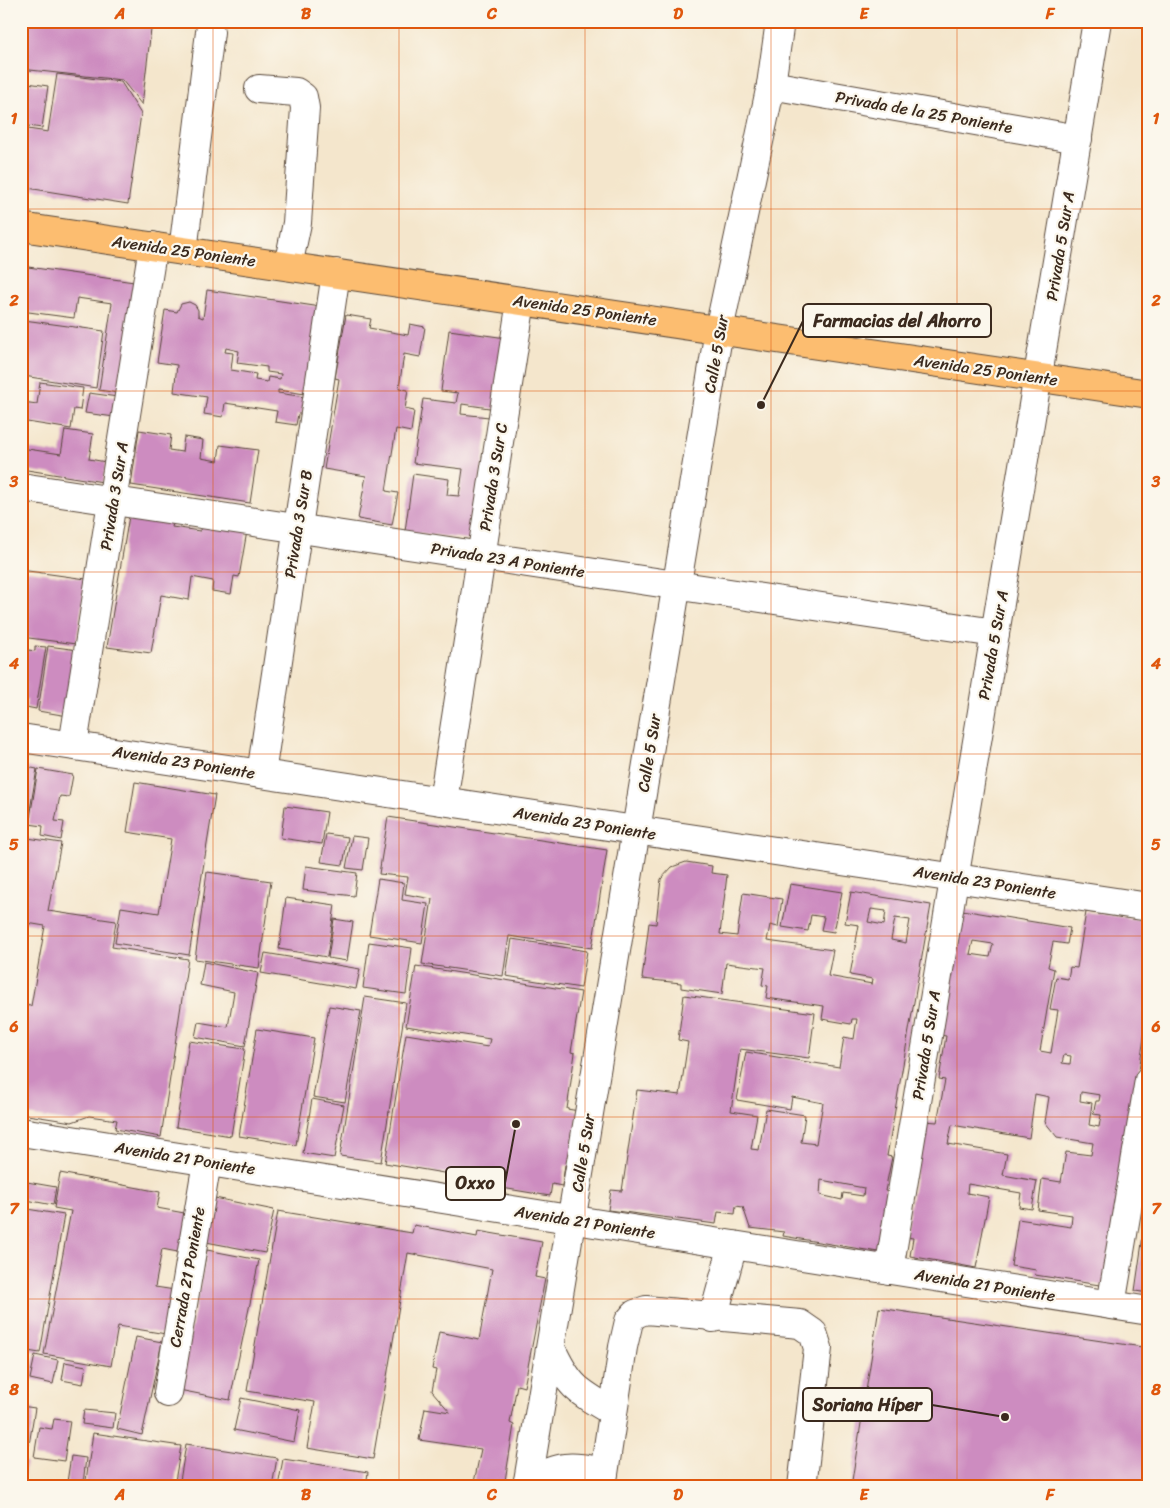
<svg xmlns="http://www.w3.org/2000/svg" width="1170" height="1508" font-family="Sriracha,sans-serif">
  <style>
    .building { fill: #cd8cc0; fill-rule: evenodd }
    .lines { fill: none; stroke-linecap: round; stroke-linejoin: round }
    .minor-casing { stroke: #574638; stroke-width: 30 }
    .major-casing { stroke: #574638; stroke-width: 30 }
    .minor { stroke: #fff; stroke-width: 28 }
    .major { stroke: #fcbd6f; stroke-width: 28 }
    .grid { fill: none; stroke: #df570d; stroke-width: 1; stroke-opacity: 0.55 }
    .labels { text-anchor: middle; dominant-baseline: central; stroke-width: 4.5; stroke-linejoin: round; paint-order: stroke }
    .street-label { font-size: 16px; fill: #3b2a1e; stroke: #fbf7ec }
    .leader { fill: none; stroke: #3b2a1e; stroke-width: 2 }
    .callout-dot { fill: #3b2a1e; stroke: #fbf7ec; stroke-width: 2 }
    .callout { fill: #fbf7ec; stroke: #3b2a1e; stroke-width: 2 }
    .callout-label { font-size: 18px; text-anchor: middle; font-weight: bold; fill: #3b2a1e }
    .neatline { fill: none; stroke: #df570d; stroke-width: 2 }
    .grid-label { font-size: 16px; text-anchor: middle; font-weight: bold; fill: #df570d }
  </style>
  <rect width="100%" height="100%" fill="#fbf7ec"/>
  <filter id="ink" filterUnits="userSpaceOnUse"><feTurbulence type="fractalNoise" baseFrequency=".02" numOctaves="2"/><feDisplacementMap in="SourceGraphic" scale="10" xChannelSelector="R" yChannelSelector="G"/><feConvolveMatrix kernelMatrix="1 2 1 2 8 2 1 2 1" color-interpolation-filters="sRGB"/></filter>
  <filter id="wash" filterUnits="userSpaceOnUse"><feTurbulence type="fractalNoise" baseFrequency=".0096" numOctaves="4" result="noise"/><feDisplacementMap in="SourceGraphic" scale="20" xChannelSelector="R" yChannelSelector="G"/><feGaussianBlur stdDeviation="1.12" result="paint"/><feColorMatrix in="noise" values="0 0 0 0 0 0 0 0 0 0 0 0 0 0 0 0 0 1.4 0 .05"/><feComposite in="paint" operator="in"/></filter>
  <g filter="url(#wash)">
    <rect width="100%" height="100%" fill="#f4e6cc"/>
    <g id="blocks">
      <g class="building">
        <polygon points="21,21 152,21 142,105 122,80 21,69"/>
        <polygon points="57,74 121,82 141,114 128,204 21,187 21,128 48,132"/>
        <polygon points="21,82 48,86 42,128 21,125"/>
        <polygon points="21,266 141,283 124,394 99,390 112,303 77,298 74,318 21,311"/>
        <path d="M207 290 321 307 305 394 278 390V393L305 397 302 414H298L296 425 275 422 277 411 225 403 223 417 204 414 207 397 174 392 177 365 157 362 165 310 177 312 181 304 189 302 195 305 198 310V316L203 318ZM226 348 239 351 237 363 267 367V372L281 374 280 379 268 377 267 382 255 380 256 374 231 370 233 353 225 352Z"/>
        <polygon points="346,315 371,319 369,328 408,335 410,324 425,327 420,357 404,354 399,388 408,390 405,409 414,411 411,432 396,429 386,491 398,493 392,525 358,519 366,476 324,469 339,379 335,378"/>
        <polygon points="24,320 104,331 96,388 24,376 25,371 21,371 23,348 21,348 21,340"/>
        <polygon points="449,330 506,338 496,409 462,404 461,414 489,417 472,540 405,531 413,474 449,479 447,495 459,496 463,469 413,463 423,399 456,403 458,393 441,391"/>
        <polygon points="40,382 83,388 80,410 74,409 71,429 21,421 23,402 37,404"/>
        <polygon points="89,393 125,398 122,418 85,413"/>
        <polygon points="65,430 93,434 89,459 106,462 103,482 21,469 21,448 61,454"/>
        <polygon points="139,430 171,435 169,450 182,452 184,437 203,440 201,458 218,461 220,445 258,450 250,503 131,485"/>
        <polygon points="129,516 173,523 172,527 200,531 201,524 247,531 239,577 234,576 231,594 212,591 213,581 192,577 189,600 161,595 151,653 107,647"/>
        <polygon points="21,570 86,579 76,644 21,637"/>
        <polygon points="35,646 46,647 36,709 26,707 27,699 21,698 21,649 35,651"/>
        <polygon points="48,646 78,650 68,716 38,711"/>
        <polygon points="21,766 37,769 26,833 21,832"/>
        <polygon points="38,769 73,775 69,797 60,796 55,821 64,822 61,840 42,836 43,826 29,824"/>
        <polygon points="135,782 215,795 189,955 115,943 121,907 159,913 171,839 127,832"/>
        <polygon points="285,806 327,812 322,844 281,838"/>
        <polygon points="388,817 607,850 592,948 509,936 503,976 422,964 432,899 405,894 408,877 379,874"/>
        <polygon points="326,834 348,837 343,865 321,862"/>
        <polygon points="352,836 368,838 363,870 346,868"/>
        <polygon points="21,837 61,843 48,911 116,921 112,947 188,959 161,1137 115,1129 117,1120 89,1116 72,1122 21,1114 21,1005 31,1006 45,926 21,922"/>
        <path d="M686 862 712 866 711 873 727 875 720 934 737 936 743 893 782 899 778 927 770 925 767 941 833 950 828 976 872 984 873 979 850 975 859 925 845 923 851 892 931 905 887 1156 892 1157 885 1191 895 1193 878 1252 783 1236 784 1232 750 1228 743 1207 736 1206 735 1214 718 1212 716 1224 608 1210 611 1190 622 1191 637 1090 680 1095 688 1042 678 1040 684 995 815 1013 809 1058 740 1049 731 1111 757 1115 751 1149 759 1150 766 1109 805 1115 801 1142 816 1144 823 1103 792 1097 790 1109 737 1100 746 1052 839 1067 844 1037 854 1039 857 1019H852L851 1024 822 1019 824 1006 766 998 768 986 762 985 765 968 726 963 722 994 681 988V983L642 979 649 923 656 924 661 879 672 867ZM871 909 886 911 884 925 868 922ZM895 918 910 920 906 943 891 940ZM821 1180 864 1188 863 1196 843 1193 842 1200 820 1195Z"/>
        <polygon points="306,866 357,873 354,896 303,890"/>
        <polygon points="207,872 271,881 259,968 195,959"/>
        <polygon points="378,879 404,883 402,900 428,904 422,943 369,935"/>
        <polygon points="790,884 842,892 834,932 821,930 824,917 811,915 808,931 782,927"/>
        <polygon points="286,898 335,905 327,957 279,949"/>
        <path d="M962 910 1070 928 1067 944 1053 942 1048 967 1054 969 1040 1051 1051 1053 1058 1010 1050 1009 1056 977 1068 979 1070 967 1077 968 1086 912 1149 921V1005L1106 1286 1035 1275 1036 1270 1011 1266 1018 1219 1071 1227 1072 1215 1038 1210 1042 1179 1061 1182 1066 1152 1091 1155 1093 1143 1057 1137 1045 1122 1049 1097 1035 1094 1029 1138 952 1125 948 1144 1007 1154 1003 1175 1037 1181 1032 1209 1019 1207 1021 1193 968 1184 967 1193 989 1197 976 1268 910 1256 913 1238 905 1237 925 1121 937 1122 945 1080 939 1079 946 1036 940 1035ZM973 941 993 944 990 957 970 954ZM1064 1055 1071 1056 1070 1064 1062 1063ZM1081 1092 1100 1095 1099 1101H1096L1093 1114 1101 1115 1099 1127 1089 1125 1092 1103 1080 1101Z"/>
        <polygon points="334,919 353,922 347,961 328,958"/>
        <polygon points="512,939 587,951 581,988 506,976"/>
        <polygon points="369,942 412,948 406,994 363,988"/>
        <polygon points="265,953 360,969 356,989 261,973"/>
        <polygon points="204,962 258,973 245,1046 195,1037 198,1022 228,1027 234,992 200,985"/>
        <polygon points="416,966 581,992 571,1052 575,1053 567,1109 579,1111 570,1166 565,1165 562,1186 552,1184 550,1196 466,1182 467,1177 385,1163 406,1034 488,1047 490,1039 406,1026"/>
        <polygon points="365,997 406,1003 381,1162 340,1156"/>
        <polygon points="329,1006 361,1011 345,1102 313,1097"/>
        <polygon points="257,1029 314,1038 296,1145 239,1136"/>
        <polygon points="189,1041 245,1049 231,1136 176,1127"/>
        <polygon points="312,1099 344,1105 334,1158 303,1153"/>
        <polygon points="60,1173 160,1192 157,1208 195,1215 188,1254 162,1249 155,1287 175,1290 166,1334 118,1326 111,1366 44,1354 71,1211 54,1208"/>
        <polygon points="21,1181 56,1187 53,1205 21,1199"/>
        <polygon points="215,1198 274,1210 265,1253 206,1242"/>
        <polygon points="21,1208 64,1215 40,1353 21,1350"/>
        <polygon points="278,1211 412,1233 414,1225 477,1237 478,1231 542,1242 535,1277 545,1279 524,1387 517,1385 510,1423 514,1425 504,1487 473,1487 481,1449 419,1440 425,1408 450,1412 432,1391 436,1370 432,1369 439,1332 479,1340 492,1269 408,1253 373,1459 307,1448 315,1402 247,1391"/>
        <polygon points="1145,1222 1149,1223 1149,1293 1135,1291"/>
        <polygon points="207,1250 259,1260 230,1400 179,1390"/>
        <polygon points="879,1308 1149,1348 1149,1487 851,1487"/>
        <polygon points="136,1337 162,1342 142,1435 117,1429"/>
        <polygon points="35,1355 58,1360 53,1384 30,1379"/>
        <polygon points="65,1362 86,1366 83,1384 62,1380"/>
        <polygon points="241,1398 300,1410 294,1442 234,1430"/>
        <polygon points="21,1406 35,1408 29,1445 21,1444"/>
        <polygon points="84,1410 115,1413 113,1428 82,1424"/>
        <polygon points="54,1419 70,1421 64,1461 34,1457 39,1427 52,1429"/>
        <polygon points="93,1433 181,1446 174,1487 85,1487"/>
        <polygon points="186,1444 277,1458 272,1487 179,1487"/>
        <polygon points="71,1456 86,1458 83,1484 67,1482"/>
        <polygon points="283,1459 368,1472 366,1487 278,1487"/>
        <polygon points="21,1461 26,1462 23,1484 36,1487 21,1487"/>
        <polygon points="42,1484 55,1486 55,1487 41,1487"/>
      </g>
    </g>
  </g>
  <g filter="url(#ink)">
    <use href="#blocks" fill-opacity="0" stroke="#574638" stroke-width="1"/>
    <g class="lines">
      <g class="minor-casing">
        <g id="minor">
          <polyline points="771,85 1078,139"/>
          <polyline points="259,89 296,92 303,97 305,108 297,223 288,266"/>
          <polyline points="183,251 210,32"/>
          <polyline points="21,487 995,633"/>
          <polyline points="21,738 1149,907"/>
          <polyline points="73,745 153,246"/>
          <polyline points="261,774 336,273"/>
          <polyline points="443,801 521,301"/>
          <polyline points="21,1132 1149,1311"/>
          <polyline points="889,1270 1097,21"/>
          <polyline points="1111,1305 1149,1080"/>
          <polyline points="713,1318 733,1245"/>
          <path d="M551 1348C569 1387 577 1391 613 1412"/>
          <polyline points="168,1393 207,1162"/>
          <path d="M528 1481C562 1465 568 1465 604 1472"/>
          <polyline points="527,1487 719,330 771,85 780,21"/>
          <polyline points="602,1487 623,1347 629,1321 635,1314 646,1310 800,1324 813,1333 818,1348 802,1487"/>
        </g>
      </g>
      <g class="major-casing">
        <polyline id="major" points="21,227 1149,394"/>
      </g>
      <use href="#minor" class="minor"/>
      <use href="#major" class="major"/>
    </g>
  </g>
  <path class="grid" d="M213 21V1487M399 21V1487M585 21V1487M771 21V1487M957 21V1487M21 209H1149M21 391H1149M21 572H1149M21 754H1149M21 936H1149M21 1117H1149M21 1299H1149"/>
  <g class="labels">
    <g class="street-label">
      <text transform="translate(924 112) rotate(10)">Privada de la 25 Poniente</text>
      <text transform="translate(1060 246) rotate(-81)">Privada 5 Sur A</text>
      <text transform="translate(184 251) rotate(8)">Avenida 25 Poniente</text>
      <text transform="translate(585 310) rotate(8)">Avenida 25 Poniente</text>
      <text transform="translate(716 354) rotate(-80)">Calle 5 Sur</text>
      <text transform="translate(986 370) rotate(8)">Avenida 25 Poniente</text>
      <text transform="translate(493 477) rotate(-81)">Privada 3 Sur C</text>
      <text transform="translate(114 496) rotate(-81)">Privada 3 Sur A</text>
      <text transform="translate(298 524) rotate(-81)">Privada 3 Sur B</text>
      <text transform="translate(508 560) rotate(9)">Privada 23 A Poniente</text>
      <text transform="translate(993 645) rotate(-80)">Privada 5 Sur A</text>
      <text transform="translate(649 753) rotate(-81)">Calle 5 Sur</text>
      <text transform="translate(184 762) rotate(9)">Avenida 23 Poniente</text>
      <text transform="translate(585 823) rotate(9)">Avenida 23 Poniente</text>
      <text transform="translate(985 882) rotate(9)">Avenida 23 Poniente</text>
      <text transform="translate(926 1045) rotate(-81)">Privada 5 Sur A</text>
      <text transform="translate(583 1153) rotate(-81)">Calle 5 Sur</text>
      <text transform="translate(185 1158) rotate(9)">Avenida 21 Poniente</text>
      <text transform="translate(585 1222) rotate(9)">Avenida 21 Poniente</text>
      <text transform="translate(187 1277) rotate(-80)">Cerrada 21 Poniente</text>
      <text transform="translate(985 1285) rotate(9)">Avenida 21 Poniente</text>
    </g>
  </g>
  <path class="leader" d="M761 405L803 321M516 1124L505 1183M1005 1417L932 1405"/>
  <g class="callout-dot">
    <circle cx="761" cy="405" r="5"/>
    <circle cx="516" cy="1124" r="5"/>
    <circle cx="1005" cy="1417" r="5"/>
  </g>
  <g class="callout">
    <rect x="803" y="304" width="188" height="33" rx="5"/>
    <rect x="446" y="1167" width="59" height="33" rx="5"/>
    <rect x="803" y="1388" width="129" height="33" rx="5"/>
  </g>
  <g class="callout-label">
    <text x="897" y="327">Farmacias del Ahorro</text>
    <text x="475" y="1189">Oxxo</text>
    <text x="867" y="1411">Soriana Híper</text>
  </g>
  <rect width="1170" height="1508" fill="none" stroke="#fbf7ec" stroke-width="55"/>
  <rect x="28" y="28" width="1114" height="1452" class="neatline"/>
  <g class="grid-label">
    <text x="120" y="19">A</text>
    <text x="306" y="19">B</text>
    <text x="492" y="19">C</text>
    <text x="678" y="19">D</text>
    <text x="864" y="19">E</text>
    <text x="1050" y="19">F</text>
    <text x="14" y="124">1</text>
    <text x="1156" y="124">1</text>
    <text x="14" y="306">2</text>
    <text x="1156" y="306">2</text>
    <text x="14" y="487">3</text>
    <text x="1156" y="487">3</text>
    <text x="14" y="669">4</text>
    <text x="1156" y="669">4</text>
    <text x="14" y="850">5</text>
    <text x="1156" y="850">5</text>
    <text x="14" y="1032">6</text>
    <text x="1156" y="1032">6</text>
    <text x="14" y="1214">7</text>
    <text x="1156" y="1214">7</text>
    <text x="14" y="1395">8</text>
    <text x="1156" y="1395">8</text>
    <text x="120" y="1500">A</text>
    <text x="306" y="1500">B</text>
    <text x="492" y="1500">C</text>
    <text x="678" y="1500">D</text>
    <text x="864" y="1500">E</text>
    <text x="1050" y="1500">F</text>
  </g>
</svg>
